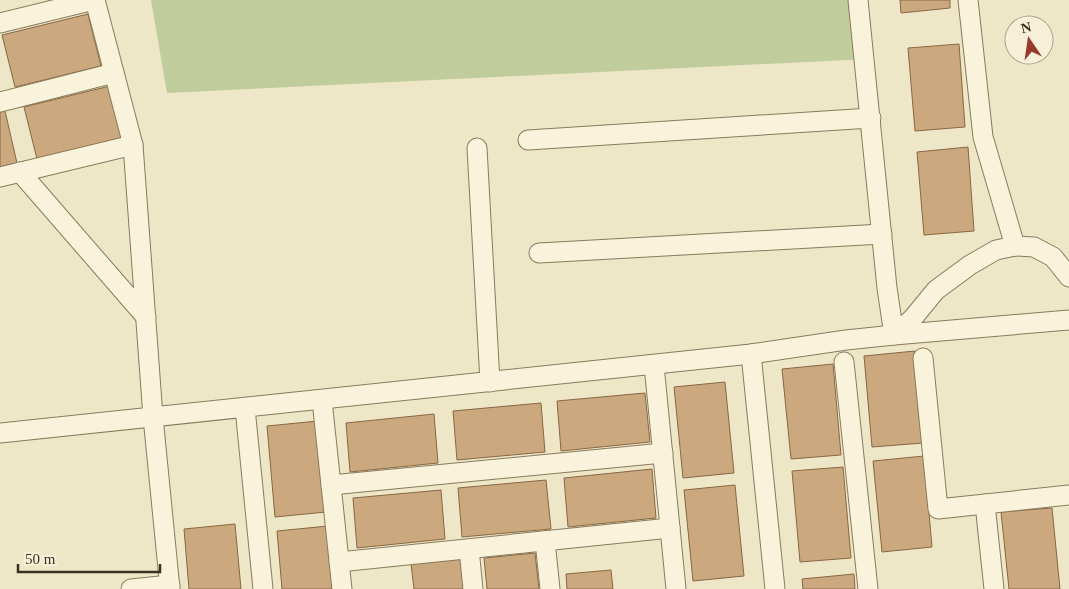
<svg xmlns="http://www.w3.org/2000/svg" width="1069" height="589" font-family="Georgia,serif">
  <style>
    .green { fill: #c0cc9b }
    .building { fill: #cba87e; stroke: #886743 }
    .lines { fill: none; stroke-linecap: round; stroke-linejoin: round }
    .street-casing { stroke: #897a5d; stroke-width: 21 }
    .street { stroke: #f8f3da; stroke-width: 19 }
  </style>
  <rect width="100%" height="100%" fill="#eee7c7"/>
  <polygon class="green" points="151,0 865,0 868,59 167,93"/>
  <g class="building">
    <polygon points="900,0 950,0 950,8 901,13"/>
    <polygon points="88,14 101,66 15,87 2,35"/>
    <polygon points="959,44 965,127 915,131 908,48"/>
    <polygon points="110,86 123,138 37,159 24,107"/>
    <polygon points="5,111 17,163 0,167 0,112"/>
    <polygon points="968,147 974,231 924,235 917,152"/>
    <polygon points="915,351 923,443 872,447 864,356"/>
    <polygon points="833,364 841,455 791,459 782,369"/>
    <polygon points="725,382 734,473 683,478 674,387"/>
    <polygon points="645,393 650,442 561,451 557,401"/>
    <polygon points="541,403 545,452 457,460 453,411"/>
    <polygon points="434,414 438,463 350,472 346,423"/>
    <polygon points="318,421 326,512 275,517 267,426"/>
    <polygon points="924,456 932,547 882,552 873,461"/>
    <polygon points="843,467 851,558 800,562 792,471"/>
    <polygon points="652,469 656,518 568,527 564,478"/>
    <polygon points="546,480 551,529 462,537 458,488"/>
    <polygon points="735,485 744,576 693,581 684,490"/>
    <polygon points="441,490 445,539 357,548 353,498"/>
    <polygon points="1052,508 1060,589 1009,589 1001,512"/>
    <polygon points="235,524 241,589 189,589 184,529"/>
    <polygon points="328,526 333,589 282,589 277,531"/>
    <polygon points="535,553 539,589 487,589 484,558"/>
    <polygon points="462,559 465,589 414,589 411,564"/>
    <polygon points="611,570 613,589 567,589 566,574"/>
    <polygon points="854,574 855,589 803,589 802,579"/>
  </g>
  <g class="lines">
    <g class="street-casing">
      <g id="street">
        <polyline points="95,0 133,145 153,417 170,589"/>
        <polyline points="858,0 887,288 894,335 1069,320"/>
        <polyline points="968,0 983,137 1015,246"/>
        <polyline points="0,23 94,0"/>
        <polyline points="0,102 114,73"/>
        <polyline points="528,140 871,118"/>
        <polyline points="477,148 490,382"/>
        <polyline points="20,172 146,317"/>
        <polyline points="0,177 133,145"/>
        <polyline points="539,253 882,234"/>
        <polyline points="751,354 775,589"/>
        <polyline points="923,358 938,509 1069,495"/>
        <polyline points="844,362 868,589"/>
        <polyline points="654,365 676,589"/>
        <polyline points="322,400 342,589"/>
        <polyline points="245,408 263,589"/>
        <polyline points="0,433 751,354 846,340 894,335 913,318 936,290 970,265 996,250 1015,246 1034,247 1053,257 1069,277"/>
        <polyline points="331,485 663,453"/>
        <polyline points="985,504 994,589"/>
        <polyline points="545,541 550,589"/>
        <polyline points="469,549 473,589"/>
        <polyline points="339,562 670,528"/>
        <polyline points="131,589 170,585"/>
      </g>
    </g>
    <use href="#street" class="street"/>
  </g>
  <g transform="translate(1029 40) rotate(347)"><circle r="24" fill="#f5f0d7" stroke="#aaa38e"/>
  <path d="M0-4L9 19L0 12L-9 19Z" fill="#973a2e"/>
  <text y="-8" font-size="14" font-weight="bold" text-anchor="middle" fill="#3a3020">N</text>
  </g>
  <path d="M18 564v8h142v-8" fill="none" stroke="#3a3020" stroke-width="2.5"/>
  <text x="25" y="564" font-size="15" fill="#3a3020" stroke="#f5f0d7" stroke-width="4" paint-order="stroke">50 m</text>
</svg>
